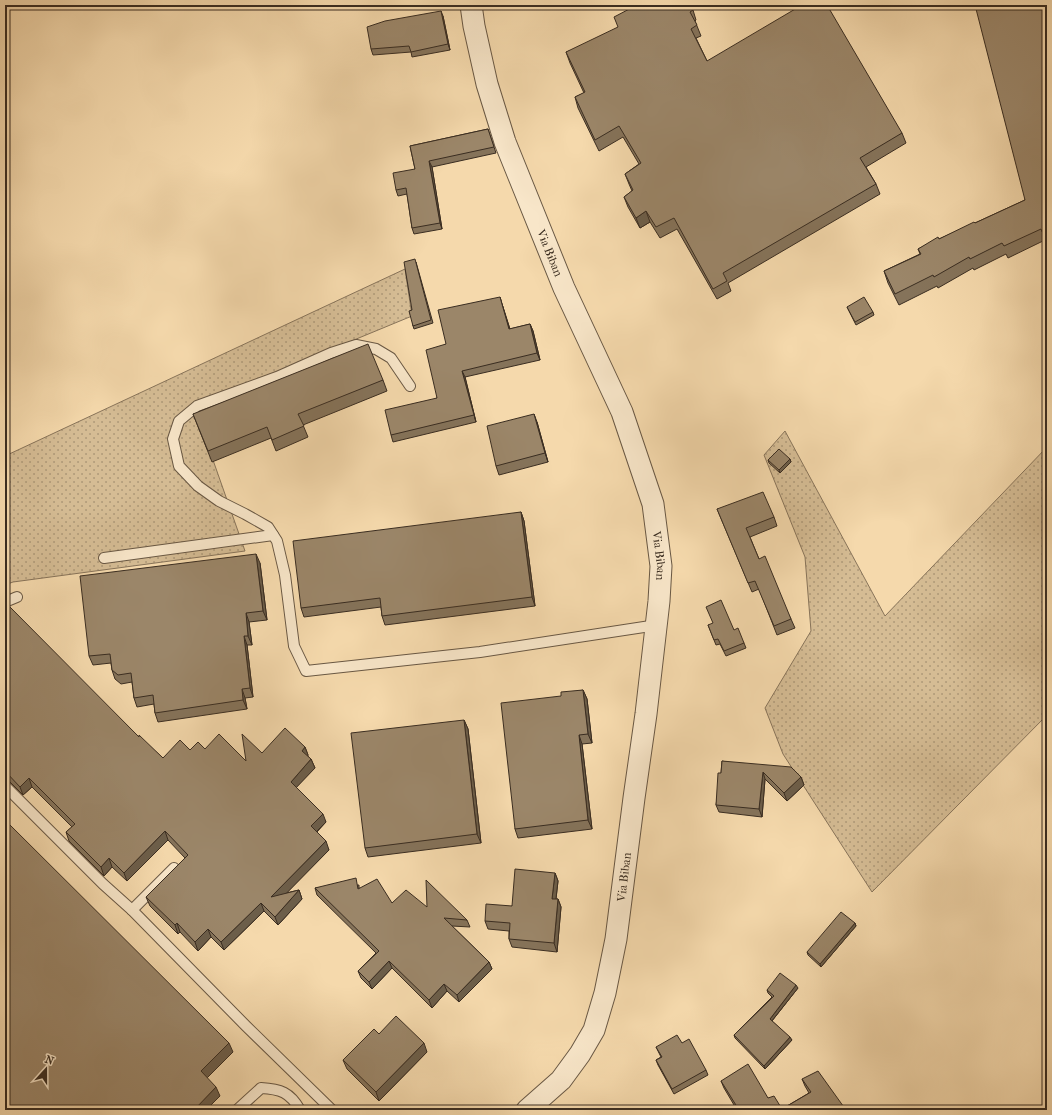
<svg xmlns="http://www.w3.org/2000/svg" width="1052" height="1115" font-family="'IM FELL French Canon',serif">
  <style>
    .grass { fill: url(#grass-dots); stroke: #88745a }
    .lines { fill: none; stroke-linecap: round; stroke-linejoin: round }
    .service-casing { stroke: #695844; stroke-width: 12 }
    .minor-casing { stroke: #695844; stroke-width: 23 }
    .service { stroke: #f8e6c9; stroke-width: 10 }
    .minor { stroke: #f8e6c9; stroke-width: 21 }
    .wall { fill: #85735a; stroke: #3a2d21 }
    .shaded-wall { fill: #6c5e4a; stroke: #3a2d21 }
    .building { fill: #9b8669; stroke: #3a2d21 }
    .labels { text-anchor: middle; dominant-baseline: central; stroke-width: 3; stroke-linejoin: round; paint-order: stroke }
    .street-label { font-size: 12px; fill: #3a2d21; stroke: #f8e6c9 }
  </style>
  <defs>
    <pattern id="grass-dots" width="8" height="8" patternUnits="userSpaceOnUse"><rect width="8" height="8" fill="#d5bc94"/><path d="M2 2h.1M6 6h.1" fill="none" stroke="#ae9978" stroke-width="1.8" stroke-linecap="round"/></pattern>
  </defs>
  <rect width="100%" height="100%" fill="#f5d9ac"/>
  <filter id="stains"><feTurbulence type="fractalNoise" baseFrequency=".005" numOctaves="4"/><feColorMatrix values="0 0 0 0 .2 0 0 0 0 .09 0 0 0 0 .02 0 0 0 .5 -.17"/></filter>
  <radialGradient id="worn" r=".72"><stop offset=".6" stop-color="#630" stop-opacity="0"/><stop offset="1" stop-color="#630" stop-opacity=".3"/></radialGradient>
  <g class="grass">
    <polygon points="405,269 412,316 194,406 245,551 13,582 5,585 5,456"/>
    <polygon points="785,431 885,616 1047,447 1047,715 872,892 783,754 765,708 811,631 805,557 764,455"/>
  </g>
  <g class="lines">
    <g class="service-casing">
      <g id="service">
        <polyline points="410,386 391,358 376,349 356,345 331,353 277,377 197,406 179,421 173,439 179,466 198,486 219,501 245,514 268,527 277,541 285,575 294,646 306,671 480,652 657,625"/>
        <polyline points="104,558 273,535"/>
        <polyline points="5,602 17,597"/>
        <polyline points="5,786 103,884 132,910"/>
        <polyline points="174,868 132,910 246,1026 332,1110"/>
        <path d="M237 1110 261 1088C280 1089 290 1092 300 1110"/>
      </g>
    </g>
    <g class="minor-casing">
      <g id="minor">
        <path id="s1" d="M471 5 474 26 487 84 505 142 564 288 622 412 653 504 661 566 659 601 646 714 634 798 616 939 605 993 594 1030 580 1054 561 1080 527 1110"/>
      </g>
    </g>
    <use href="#service" class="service"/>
    <use href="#minor" class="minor"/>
  </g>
  <g class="wall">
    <polygon points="1047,5 1047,243 1046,243 1045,240 1008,258 1006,254 974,270 973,268 938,288 937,286 899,305 888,283 884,271 920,254 918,249 939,239 975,223 1025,200"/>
    <polygon points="693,10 696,20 695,21 701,36 696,38 707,61 902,133 906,143 866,167 876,184 880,194 728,283 731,291 717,299 677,229 660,238 650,222 640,228 628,207 624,197 632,191 629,184 625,174 639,164 623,137 599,151 578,108 575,97 584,93 570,63 566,52"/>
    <polygon points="443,16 450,50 412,57 411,52 373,55 371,49"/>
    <polygon points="488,129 496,153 432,167 442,229 414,234 412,228 407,194 398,196 396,190 415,169 410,146"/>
    <polygon points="416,262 433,323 414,329 413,326 412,310"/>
    <polygon points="502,304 510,329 530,324 533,331 540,360 465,377 476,422 393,442 391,435 437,398 446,344"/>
    <polygon points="847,307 873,312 874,315 856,325"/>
    <polygon points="383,380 387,391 303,425 308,437 276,451 271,438 212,462 193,414"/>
    <polygon points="537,422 548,462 499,475 496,466"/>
    <polygon points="790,459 791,462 780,473 769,463 768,460"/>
    <polygon points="717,509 774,517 777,526 750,537 759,559 791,619 795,628 777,635 759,589 752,592"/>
    <polygon points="521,512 524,521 535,606 385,625 382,616 381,607 304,617 301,608"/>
    <polygon points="260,563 267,620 249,622 252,645 247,645 253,697 245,698 247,709 158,722 155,713 154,704 137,707 134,698 132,682 121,684 115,679 112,670 111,663 93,665 89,656"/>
    <polygon points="5,608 139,737 163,758 190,750 205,749 246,761 262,753 305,747 308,755 308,756 311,759 315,768 296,787 326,822 317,832 329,850 286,893 299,890 302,899 278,925 264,911 224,950 211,937 198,951 180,932 178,934 150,906 146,897 185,858 168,840 127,881 112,867 104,876 69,841 66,832 72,827 32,787 23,795 5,777"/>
    <polygon points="708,625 734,630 744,643 746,648 726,656 720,644 716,645"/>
    <polygon points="583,690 587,699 592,743 582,744 592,829 518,838 515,829 561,696"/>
    <polygon points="464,720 468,729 481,843 368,857 365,848"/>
    <polygon points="722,761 801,777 804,785 787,801 765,779 762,817 719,812 716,805 721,773"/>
    <polygon points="555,873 558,881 556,899 558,899 561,907 557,952 512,947 509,939 509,931 488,929 485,921 512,906"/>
    <polygon points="359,885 359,888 392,903 427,907 467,920 470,927 452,926 489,962 492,969 459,1002 447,991 432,1008 392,968 372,989 361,978 358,971 376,953 317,895 315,888"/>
    <polygon points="855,923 856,926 821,967 808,955 807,952"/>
    <polygon points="798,988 772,1021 792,1040 765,1069 735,1038 734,1035 772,997 768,993 767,990"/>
    <polygon points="379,1034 427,1052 379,1101 347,1069 343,1060"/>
    <polygon points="656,1047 706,1070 708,1075 674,1094 658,1065 656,1060 661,1057"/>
    <polygon points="802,1079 846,1110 737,1110 724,1088 721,1081 768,1098 782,1109 809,1093 805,1086"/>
  </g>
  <g class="shaded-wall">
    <polygon points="441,11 443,16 450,50 448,44"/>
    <polygon points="429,161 432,167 442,229 440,223"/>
    <polygon points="646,211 650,222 640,228 636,218"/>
    <polygon points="500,297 502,304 512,336 509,329"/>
    <polygon points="530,324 533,331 540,360 537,353"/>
    <polygon points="462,371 465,377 476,422 474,415"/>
    <polygon points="534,414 537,422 548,462 545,453"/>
    <polygon points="790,459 791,462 780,473 779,470"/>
    <polygon points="521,512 524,521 535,606 532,597"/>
    <polygon points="256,554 260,563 267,620 263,611"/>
    <polygon points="246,613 249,622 252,645 248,636"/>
    <polygon points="244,636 247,645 253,697 250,688"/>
    <polygon points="242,689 245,698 247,709 243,700"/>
    <polygon points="583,690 587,699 592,743 588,734"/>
    <polygon points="464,720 468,729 481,843 477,834"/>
    <polygon points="579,735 582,744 592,829 588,820"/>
    <polygon points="305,747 308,755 305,759 302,751"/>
    <polygon points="311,759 315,768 294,790 291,782"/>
    <polygon points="763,772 765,779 762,817 759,809"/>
    <polygon points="801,777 804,785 787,801 784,793"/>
    <polygon points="29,778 32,787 23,795 20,787"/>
    <polygon points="323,814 326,822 314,834 311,826"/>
    <polygon points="165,831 168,840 127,881 124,873"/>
    <polygon points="326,841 329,850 274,906 271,897"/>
    <polygon points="109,858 112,867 104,876 101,867"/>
    <polygon points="555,873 558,881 555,907 552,899"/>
    <polygon points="299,890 302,899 278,925 275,917"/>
    <polygon points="558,899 561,907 557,952 554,943"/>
    <polygon points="261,903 264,911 224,950 221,942"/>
    <polygon points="177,923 180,932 178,934 175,925"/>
    <polygon points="855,923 856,926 821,967 820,964"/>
    <polygon points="208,929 211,937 198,951 195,942"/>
    <polygon points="389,961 392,968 372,989 369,982"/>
    <polygon points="489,962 492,969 459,1002 457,995"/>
    <polygon points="444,984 447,991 432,1008 429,1000"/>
    <polygon points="796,985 798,988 771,1022 770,1019"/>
    <polygon points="790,1037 792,1040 765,1069 764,1066"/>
    <polygon points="229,1043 233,1052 205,1080 201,1071"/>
    <polygon points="424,1043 427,1052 379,1101 376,1092"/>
    <polygon points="216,1087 220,1096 206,1110 194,1110"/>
  </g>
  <g class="building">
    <polygon points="637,5 690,5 693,10 690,12 697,25 691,29 707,61 802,5 827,5 902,133 860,158 876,184 723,273 727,281 713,289 674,218 656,227 646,211 636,218 624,197 633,190 625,174 641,163 619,126 595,140 575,97 585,92 566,52 618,27 614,17"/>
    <polygon points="975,5 1047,5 1047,185 1044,186 1047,192 1047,229 1042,232 1041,229 1004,246 1002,243 970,259 969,257 934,277 933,275 895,294 884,271 921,254 918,249 938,237 939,239 974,222 975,223 1025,200"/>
    <polygon points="441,11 448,44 411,52 409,46 371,49 367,27 385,21"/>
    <polygon points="488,129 494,147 429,161 440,223 412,228 406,188 396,190 393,173 415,169 410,146"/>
    <polygon points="415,259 431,320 413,326 409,311 412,310 404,262"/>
    <polygon points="500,297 509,329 530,324 537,353 462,371 474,415 391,435 385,410 437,398 426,350 446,344 438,310"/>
    <polygon points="864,297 873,312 855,322 847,307"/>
    <polygon points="368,344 383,380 298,414 304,426 272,440 267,427 208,451 193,414"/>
    <polygon points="534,414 545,453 496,466 487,426"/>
    <polygon points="779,449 790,459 779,470 768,460"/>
    <polygon points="763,492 774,517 746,528 759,559 765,556 791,619 774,626 755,581 748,583 717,509"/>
    <polygon points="521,512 532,597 382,616 380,598 301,608 293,541"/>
    <polygon points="256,554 263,611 246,613 248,636 244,636 250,688 242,689 243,700 155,713 153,695 134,698 131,673 118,675 112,670 110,654 89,656 80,576"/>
    <polygon points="721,600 734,630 738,628 744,643 724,651 718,639 714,640 708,625 713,623 706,607"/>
    <polygon points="8,605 139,737 139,735 163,758 180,740 190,750 198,742 205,749 219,734 246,761 242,734 262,753 285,728 305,747 302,751 311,759 291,782 323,814 311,826 326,841 271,897 299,890 275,917 261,903 221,942 208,929 195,942 177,923 175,925 146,897 188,855 165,831 124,873 109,858 101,867 66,832 75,824 29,778 20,787 5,771 5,608"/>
    <polygon points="583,690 588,734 579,735 588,820 515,829 501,703 561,696 561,692"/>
    <polygon points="464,720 477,834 365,848 351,733"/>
    <polygon points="722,761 791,767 801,777 784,793 763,772 759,809 716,805 718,773 721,773"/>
    <polygon points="5,820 229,1043 201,1071 216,1087 194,1110 5,1110"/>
    <polygon points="515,869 555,873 552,899 558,899 554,943 509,939 510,923 485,921 486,904 512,906"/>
    <polygon points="356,878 358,889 377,879 392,903 406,890 427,907 426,880 467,920 444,918 489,962 457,995 444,984 429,1000 389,961 369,982 358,971 379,951 315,888"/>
    <polygon points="841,912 855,923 820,964 807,952"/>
    <polygon points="780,973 796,985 770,1019 790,1037 764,1066 734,1035 774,996 767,990"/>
    <polygon points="396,1016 424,1043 376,1092 343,1060 374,1029 379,1034"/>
    <polygon points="677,1035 682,1043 689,1039 706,1070 672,1089 656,1060 662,1057 656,1047"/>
    <polygon points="748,1064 768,1098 774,1096 782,1109 811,1092 802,1079 818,1071 846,1110 739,1110 721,1081"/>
  </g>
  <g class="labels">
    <g class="street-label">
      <text stroke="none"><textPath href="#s1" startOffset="261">Via Biban</textPath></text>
      <text stroke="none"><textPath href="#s1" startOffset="585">Via Biban</textPath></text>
      <text transform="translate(624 877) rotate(-83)">Via Biban</text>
    </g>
  </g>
  <rect width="1052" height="1115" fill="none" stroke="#f5d9ac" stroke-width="20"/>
  <rect x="6" y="6" width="1040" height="1103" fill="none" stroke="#3a2d21" stroke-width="2"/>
  <rect x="10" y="10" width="1032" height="1095" fill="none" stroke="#3a2d21"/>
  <g transform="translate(46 1069) rotate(21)" stroke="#f8e6c9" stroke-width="3" paint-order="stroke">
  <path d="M0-3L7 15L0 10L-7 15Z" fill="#3a2d21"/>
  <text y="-6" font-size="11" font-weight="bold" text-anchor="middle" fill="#3a2d21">N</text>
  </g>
  <rect width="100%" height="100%" filter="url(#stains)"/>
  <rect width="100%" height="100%" fill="url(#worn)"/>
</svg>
